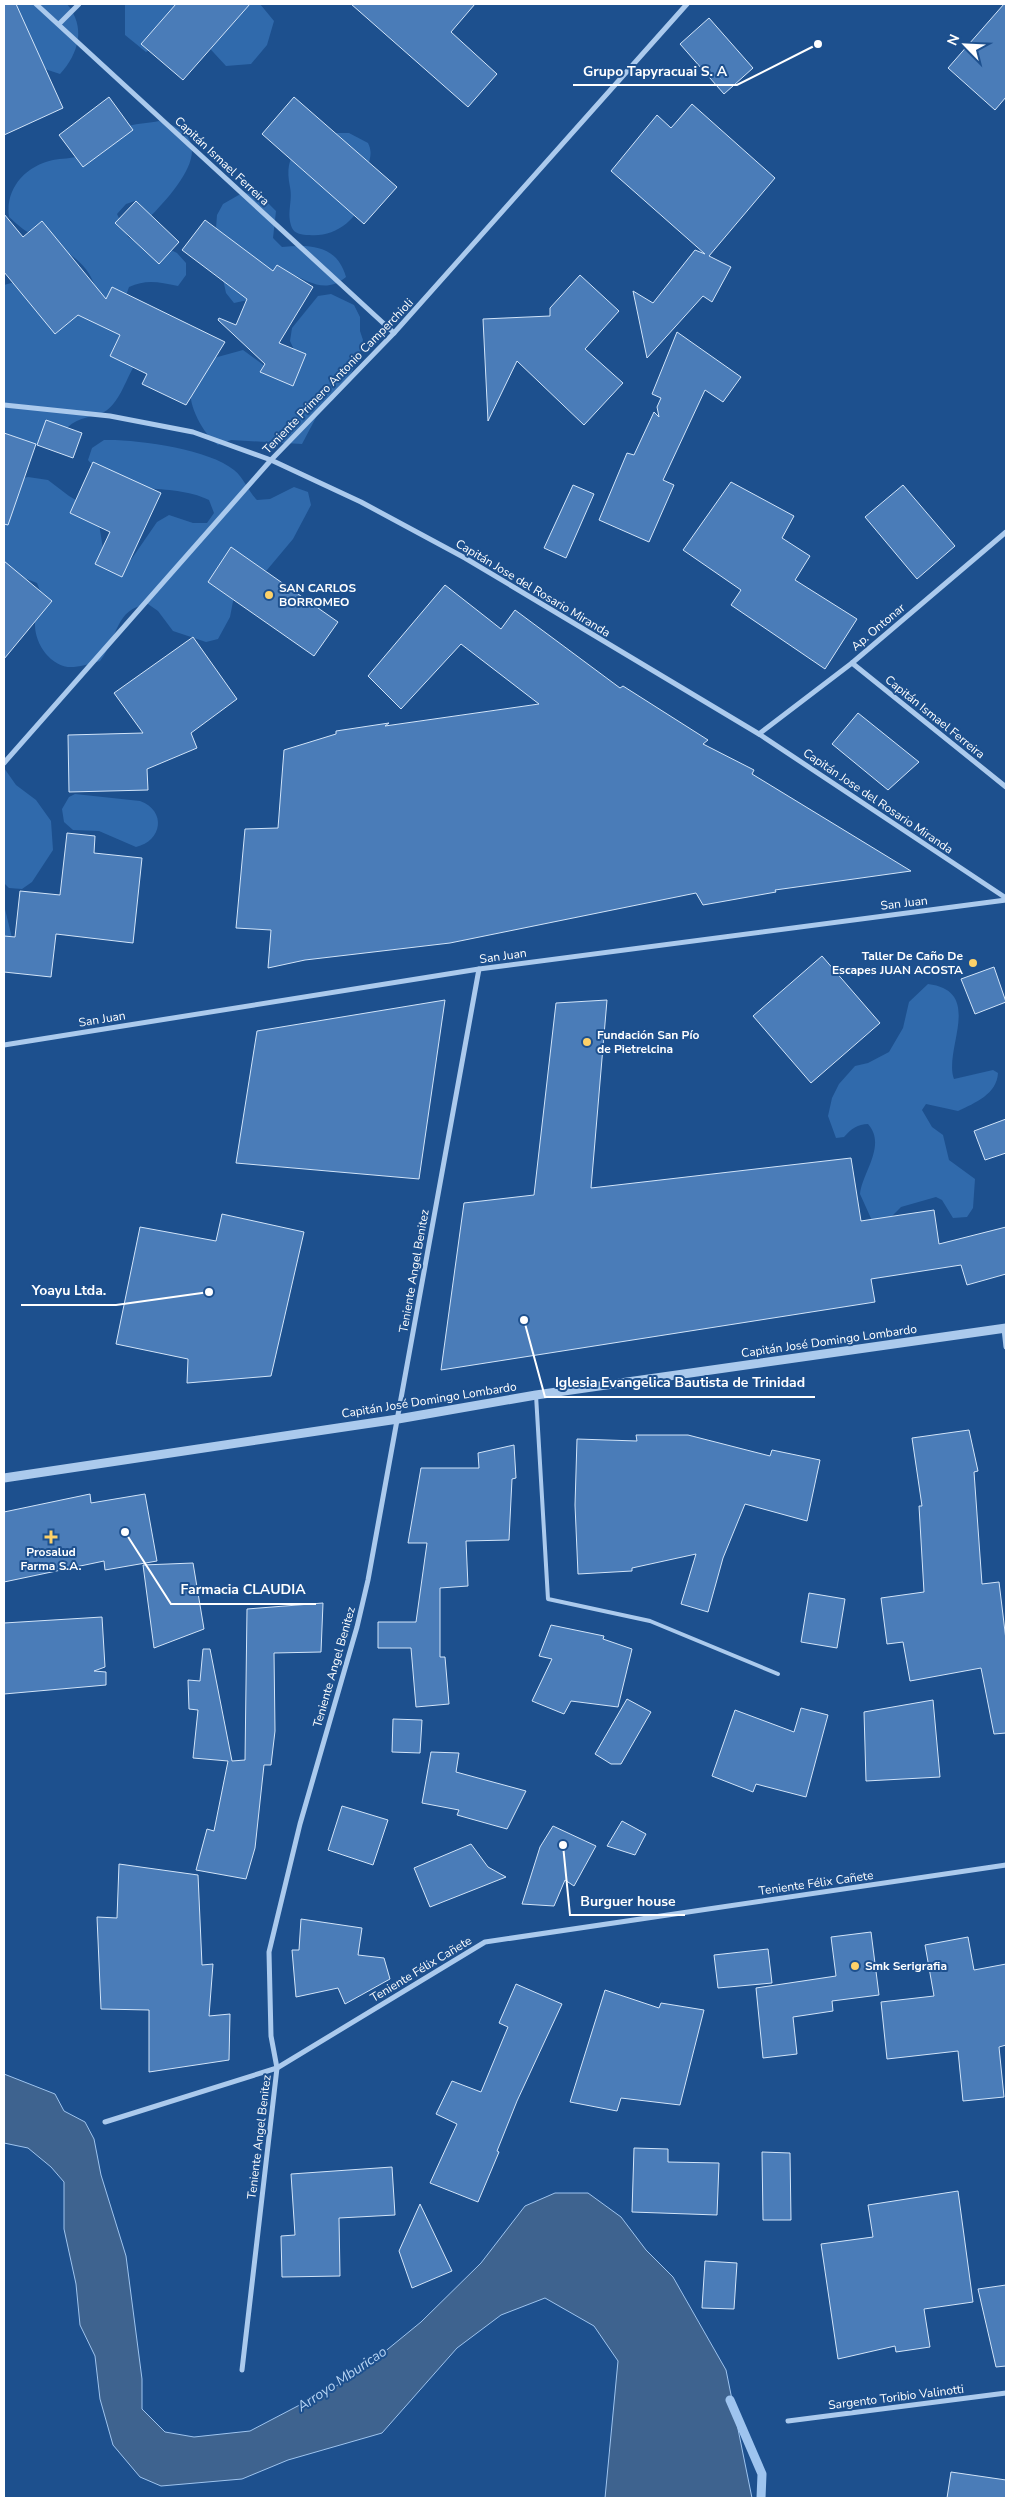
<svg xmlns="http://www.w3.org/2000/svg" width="1010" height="2502" font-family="'Nunito Sans',sans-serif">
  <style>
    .green { fill: #306aac }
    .water { fill: #3e638f; stroke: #9ec4ef }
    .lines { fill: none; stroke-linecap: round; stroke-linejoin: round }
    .stream { stroke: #9ec4ef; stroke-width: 9 }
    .building { fill: #4a7cb8; stroke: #d1e4f9 }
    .service { stroke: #abcaed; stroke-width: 4 }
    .minor { stroke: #abcaed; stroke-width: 5 }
    .tertiary { stroke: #abcaed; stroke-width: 9 }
    .poi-dot { fill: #fdd169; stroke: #1d508e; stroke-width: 2 }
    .labels { text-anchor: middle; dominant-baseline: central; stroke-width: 4; stroke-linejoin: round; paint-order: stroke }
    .street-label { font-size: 12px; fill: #fff; stroke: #1d508e }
    .poi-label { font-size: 12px; font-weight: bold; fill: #fff; stroke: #1d508e; text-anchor: start }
    .water-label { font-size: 14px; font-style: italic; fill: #b7d4f4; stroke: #1d508e }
    .leader { fill: none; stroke: #fff; stroke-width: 2 }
    .callout-dot { fill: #fff; stroke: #1d508e; stroke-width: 2 }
    .callout-label { font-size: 14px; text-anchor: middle; font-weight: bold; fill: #fff; stroke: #1d508e; stroke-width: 4; stroke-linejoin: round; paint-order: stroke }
  </style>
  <rect width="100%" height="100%" fill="#1d508e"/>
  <g class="green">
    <path d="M4 4H67C86 27 79 53 60 74L36 66 4 30Z"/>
    <polygon points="125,4 260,4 274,21 267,45 251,64 226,66 191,28 146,52 125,35"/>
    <path d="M159 121C225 137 176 190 149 218L138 213 135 201 126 204 117 214 128 237 138 243 165 247 177 253 186 263V275L178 286C159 282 146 279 129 287 124 302 116 319 119 334 122 345 130 355 134 366 126 380 118 405 104 412 93 417 78 417 68 427 62 433 59 444 49 446 34 448 18 437 4 433V285L15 282 96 291C89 258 57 247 31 234 23 230 16 223 9 217 5 189 25 166 53 160 61 158 72 159 79 156 96 147 111 133 129 126 138 123 150 123 159 121Z"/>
    <path d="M328 133H349L368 143C374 155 368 163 365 175 364 181 365 188 364 194 359 220 334 238 309 235 302 235 295 234 292 228 286 213 293 202 290 187 283 151 300 147 328 133Z"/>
    <path d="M244 192 267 202 276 211 273 238 282 247C311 244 337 245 346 277 325 294 311 282 289 273L248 300 234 303 226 293 215 242 217 215 223 204Z"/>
    <path d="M331 294 354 305 360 317V331L363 340 360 354 348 380 333 400 321 408 302 444 231 440 218 445C204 435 187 405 191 387 193 378 199 369 203 361L243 350 269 369 296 354 290 341 292 328 318 296Z"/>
    <path d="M104 440C136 439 209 449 234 470 244 478 248 491 257 500L270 499 294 487 308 492 311 505 293 539 267 570 241 578 235 591 230 617 218 639 206 642 173 631 158 611 148 604C114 609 119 637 100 661 92 663 83 666 74 667 52 669 34 644 35 623 36 604 46 604 37 583L16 575 4 574V482L28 477 48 480 69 496 91 509 98 518 104 555 126 567 157 522 169 515 193 523H207L214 513 209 500C168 480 122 501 88 460L92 448Z"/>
    <polygon points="4,768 16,785 36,800 51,821 53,850 32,882 22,889 9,888 4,883"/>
    <path d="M75 794 140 801C167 811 162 841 136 847L99 831 73 830 64 822 62 809 69 797Z"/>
    <polygon points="4,905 12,938 11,950 4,966"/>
    <path d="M928 984C985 991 943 1050 954 1079L993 1070 998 1073C997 1094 975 1103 958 1111L926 1104 922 1110 932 1127 943 1135 949 1160 975 1179 973 1208 967 1217 953 1218 942 1200 936 1197 901 1207 892 1216 885 1228 874 1225 860 1194C862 1173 887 1145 868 1124 858 1124 851 1129 844 1137L836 1138 828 1116 832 1098 839 1084 855 1066 868 1063 889 1052 903 1028 909 1002Z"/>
  </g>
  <polygon class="water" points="4,2074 55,2094 64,2111 85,2122 94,2139 101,2175 126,2256 142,2379 142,2409 165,2432 194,2437 250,2431 355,2376 421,2322 481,2263 525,2206 555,2193 588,2193 621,2217 646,2250 673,2277 726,2370 752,2498 605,2498 618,2361 594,2326 545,2298 501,2315 457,2348 382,2433 288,2460 242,2479 161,2486 140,2477 113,2445 100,2399 95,2356 80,2325 76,2284 64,2229 64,2182 51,2167 28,2148 4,2143"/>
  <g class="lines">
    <polyline class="stream" points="730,2400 762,2474 761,2498"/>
  </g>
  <g class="building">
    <polygon points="4,4 16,4 63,108 4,135"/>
    <polygon points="176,4 250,4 183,80 141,44"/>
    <polygon points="351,4 475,4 451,32 497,74 468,107"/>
    <polygon points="1004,4 1006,4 1006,97 995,110 948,68"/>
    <polygon points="709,18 753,68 724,94 680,44"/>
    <polygon points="109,97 133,130 83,167 59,135"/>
    <polygon points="294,97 397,187 364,224 262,134"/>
    <polygon points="692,104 775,178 709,256 731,267 712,302 703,296 647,358 633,291 653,303 695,250 705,254 611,171 657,115 671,128"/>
    <polygon points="136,201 179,242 159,264 115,223"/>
    <polygon points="4,214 23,237 42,221 106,299 112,287 225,342 186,405 142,384 147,374 110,356 120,335 78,315 55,334 4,272"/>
    <polygon points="205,220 273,271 277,265 313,287 279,343 306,354 293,386 260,372 265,364 218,320 219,318 236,325 247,299 182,250"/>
    <polygon points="580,275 619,311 585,349 623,383 584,425 517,361 488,421 483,319 550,316 550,308"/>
    <polygon points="677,332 741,377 723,402 705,390 663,480 674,485 649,542 599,520 627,453 634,455 654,412 659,417 657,407 661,398 652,394"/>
    <polygon points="46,420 82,433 73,458 37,445"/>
    <polygon points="4,433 36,444 8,525 4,524"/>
    <polygon points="93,462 161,493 122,577 95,564 110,532 70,513"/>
    <polygon points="731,482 794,516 782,538 810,556 795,580 857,619 825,669 731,605 741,590 683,550"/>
    <polygon points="573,485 594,494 566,558 544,548"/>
    <polygon points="903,485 955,546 917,579 865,517"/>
    <polygon points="231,547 338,622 314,656 208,582"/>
    <polygon points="4,561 52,601 4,659"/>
    <polygon points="445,585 501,629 515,610 620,688 623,686 708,740 703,744 754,770 752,774 911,871 775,890 776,892 703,905 696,893 450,943 305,960 268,968 271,930 236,928 245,829 278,828 284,750 336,734 336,731 389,723 385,726 539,704 461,644 401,709 368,676"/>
    <polygon points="193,637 237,699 191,733 197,748 147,769 148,790 69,792 68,735 143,733 114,693"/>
    <polygon points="858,713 919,762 888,790 832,744"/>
    <polygon points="67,833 95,836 94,853 142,858 133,943 56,934 51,977 4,972 4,936 15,937 20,891 60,895"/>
    <polygon points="822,956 880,1023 811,1083 753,1016"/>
    <polygon points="994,967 1006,1002 975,1014 961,979"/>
    <polygon points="445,1000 419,1179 236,1163 257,1031"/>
    <polygon points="607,1000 591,1188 851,1158 861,1221 934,1210 939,1244 1006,1227 1006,1274 967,1285 961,1265 871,1279 875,1302 441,1370 464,1203 534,1195 556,1003"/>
    <polygon points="1006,1119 1006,1153 985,1160 974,1131"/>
    <polygon points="222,1214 304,1232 271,1376 187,1383 188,1359 116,1344 140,1227 216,1241"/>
    <polygon points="969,1430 978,1471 974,1472 982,1584 999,1582 1006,1640 1006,1733 994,1734 981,1668 910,1681 903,1642 887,1644 881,1598 924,1592 919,1506 922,1506 912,1438"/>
    <polygon points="636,1435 688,1435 770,1456 772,1450 820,1460 807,1521 745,1504 723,1558 708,1612 681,1604 696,1554 632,1568 632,1571 578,1574 575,1505 577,1439 637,1441"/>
    <polygon points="514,1445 516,1478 512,1479 509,1540 466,1541 468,1586 440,1588 440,1657 445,1657 449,1704 416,1707 411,1648 378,1648 378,1622 416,1622 427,1543 408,1543 421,1468 479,1468 478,1453"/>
    <polygon points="90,1494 91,1503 145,1494 157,1561 105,1570 104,1561 4,1582 4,1512"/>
    <polygon points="193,1563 204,1629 154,1648 143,1565"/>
    <polygon points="809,1593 845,1599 837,1648 801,1642"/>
    <polygon points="323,1603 321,1652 274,1653 275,1731 271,1765 264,1765 255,1848 246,1879 196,1870 207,1829 214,1831 228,1761 193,1758 198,1710 189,1709 188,1680 200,1681 203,1649 210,1649 232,1761 245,1760 247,1609"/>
    <polygon points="102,1617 105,1667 94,1671 106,1672 106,1685 4,1694 4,1623"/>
    <polygon points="551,1625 604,1636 603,1639 632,1649 618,1707 571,1701 564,1714 532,1701 552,1659 539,1656"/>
    <polygon points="627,1699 651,1712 621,1764 611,1764 595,1754"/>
    <polygon points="933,1700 940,1777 866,1781 864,1712"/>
    <polygon points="801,1708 828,1715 806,1797 756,1784 753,1792 712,1776 735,1710 794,1732"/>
    <polygon points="393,1719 422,1720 420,1753 392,1752"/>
    <polygon points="431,1752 459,1753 456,1772 526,1791 507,1829 457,1815 459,1810 422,1803"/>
    <polygon points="342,1806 388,1820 373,1865 328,1850"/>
    <polygon points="622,1821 646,1834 635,1855 607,1846"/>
    <polygon points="553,1826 596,1846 574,1886 565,1880 554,1906 522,1904 540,1847"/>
    <polygon points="471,1844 488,1867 506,1877 430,1907 414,1868"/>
    <polygon points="119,1864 198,1875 202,1965 213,1964 209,2016 230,2014 229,2060 149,2072 149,2010 101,2009 97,1917 117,1918"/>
    <polygon points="301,1919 362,1928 358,1955 384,1958 390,1979 345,2004 338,1988 296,1997 292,1950 299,1950"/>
    <polygon points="871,1932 879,1995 832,2001 833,2011 793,2017 797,2054 763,2058 756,1988 836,1976 831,1937"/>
    <polygon points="968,1937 974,1970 1006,1964 1006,2045 999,2047 1004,2097 963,2101 958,2051 887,2059 881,2002 934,1996 925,1945"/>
    <polygon points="768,1949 772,1983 718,1988 714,1955"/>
    <polygon points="516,1984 562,2004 517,2101 497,2151 499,2152 478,2202 430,2183 457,2124 436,2114 452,2081 481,2092 508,2027 499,2023"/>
    <polygon points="605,1990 659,2008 661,2003 704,2010 680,2105 621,2098 617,2111 570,2102"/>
    <polygon points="634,2148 668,2149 668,2162 719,2163 717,2215 632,2212"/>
    <polygon points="762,2152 790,2153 791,2220 763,2220"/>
    <polygon points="392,2167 395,2215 339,2218 340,2276 282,2277 281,2236 295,2235 291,2174"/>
    <polygon points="958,2191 973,2302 924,2309 930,2347 896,2352 895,2346 838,2359 821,2244 873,2237 868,2205"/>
    <polygon points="420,2204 452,2271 412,2288 399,2251"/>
    <polygon points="705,2261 737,2263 734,2309 702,2308"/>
    <polygon points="1006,2285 1006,2366 996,2367 978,2289"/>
    <polygon points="951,2472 1006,2480 1006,2498 947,2498"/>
  </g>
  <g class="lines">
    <polyline class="service" points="536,1395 548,1599 650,1621 778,1674"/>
    <g class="minor">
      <polyline points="36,4 394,333"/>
      <polyline points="59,24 79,4"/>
      <polyline points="4,405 110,416 193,432 271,460 361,502 465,558 759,734 1006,898"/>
      <polyline points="852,663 1006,787"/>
      <polyline points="759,734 852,663 1006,532"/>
      <polyline points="4,763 271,460 394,333 687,4"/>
      <polyline points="4,1045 479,969 1006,900"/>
      <polyline points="1004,1329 1006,1347"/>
      <polyline points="105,2122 277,2068 485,1942 1006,1865"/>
      <polyline points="242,2370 277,2068 271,2036 269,1952 300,1824 357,1627 368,1580 479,969"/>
      <polyline points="788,2421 1006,2393"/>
    </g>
    <polyline class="tertiary" points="4,1478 398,1419 536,1395 1006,1328"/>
  </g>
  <g class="poi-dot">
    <circle cx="269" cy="595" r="5"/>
    <circle cx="973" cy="963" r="5"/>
    <circle cx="587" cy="1042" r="5"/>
    <path d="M48.5 1529.5h5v5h5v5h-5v5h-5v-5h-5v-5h5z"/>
    <circle cx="855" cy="1966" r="5"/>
  </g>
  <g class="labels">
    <g class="street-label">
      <text transform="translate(222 161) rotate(43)">Capitán Ismael Ferreira</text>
      <text transform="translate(338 376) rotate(-46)">Teniente Primero Antonio Camperchioli</text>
      <text transform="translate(533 588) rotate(31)">Capitán Jose del Rosario Miranda</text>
      <text transform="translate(878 627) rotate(-40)">Ap. Ontonar</text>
      <text transform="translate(935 717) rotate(39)">Capitán Ismael Ferreira</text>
      <text transform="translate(878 801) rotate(34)">Capitán Jose del Rosario Miranda</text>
      <text transform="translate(904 903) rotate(-7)">San Juan</text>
      <text transform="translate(503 956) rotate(-8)">San Juan</text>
      <text transform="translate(102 1019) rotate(-9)">San Juan</text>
      <text transform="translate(414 1271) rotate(-80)">Teniente Angel Benitez</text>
      <text transform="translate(829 1341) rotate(-8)">Capitán José Domingo Lombardo</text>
      <text transform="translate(429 1400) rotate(-9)">Capitán José Domingo Lombardo</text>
      <text transform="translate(334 1667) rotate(-74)">Teniente Angel Benitez</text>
      <text transform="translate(816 1883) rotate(-8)">Teniente Félix Cañete</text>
      <text transform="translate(421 1969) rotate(-31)">Teniente Félix Cañete</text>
      <text transform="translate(259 2137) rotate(-83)">Teniente Angel Benitez</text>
      <text transform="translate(896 2397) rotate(-7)">Sargento Toribio Valinotti</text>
    </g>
    <g class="poi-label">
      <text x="279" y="588">SAN CARLOS<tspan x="279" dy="14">BORROMEO</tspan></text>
      <text x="963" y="956" text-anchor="end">Taller De Caño De<tspan x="963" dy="14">Escapes JUAN ACOSTA</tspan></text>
      <text x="597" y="1035">Fundación San Pío<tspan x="597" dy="14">de Pietrelcina</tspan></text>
      <text x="51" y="1552" text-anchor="middle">Prosalud<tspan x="51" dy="14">Farma S.A.</tspan></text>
      <text x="865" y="1966">Smk Serigrafia</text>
    </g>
    <g class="water-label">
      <text transform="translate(342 2379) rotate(-34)">Arroyo Mburicao</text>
    </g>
  </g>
  <path class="leader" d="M818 44L737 85H573M209 1292L116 1305H21M524 1320L545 1397H815M125 1532L171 1604H316M563 1845L570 1915H685"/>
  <g class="callout-dot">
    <circle cx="818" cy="44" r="5"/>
    <circle cx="209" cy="1292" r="5"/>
    <circle cx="524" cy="1320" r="5"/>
    <circle cx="125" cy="1532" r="5"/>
    <circle cx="563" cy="1845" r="5"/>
  </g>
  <g class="callout-label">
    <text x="655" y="76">Grupo Tapyracuai S. A</text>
    <text x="69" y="1295">Yoayu Ltda.</text>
    <text x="680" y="1387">Iglesia Evangelica Bautista de Trinidad</text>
    <text x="243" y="1594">Farmacia CLAUDIA</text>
    <text x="628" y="1906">Burguer house</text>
  </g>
  <rect width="1010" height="2502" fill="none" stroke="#ffffff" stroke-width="10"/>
  <g transform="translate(965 45) rotate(294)" stroke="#1d508e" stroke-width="4" paint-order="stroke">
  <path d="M0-4L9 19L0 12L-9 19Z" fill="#ffffff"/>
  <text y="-8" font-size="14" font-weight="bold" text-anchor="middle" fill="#ffffff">N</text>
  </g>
</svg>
